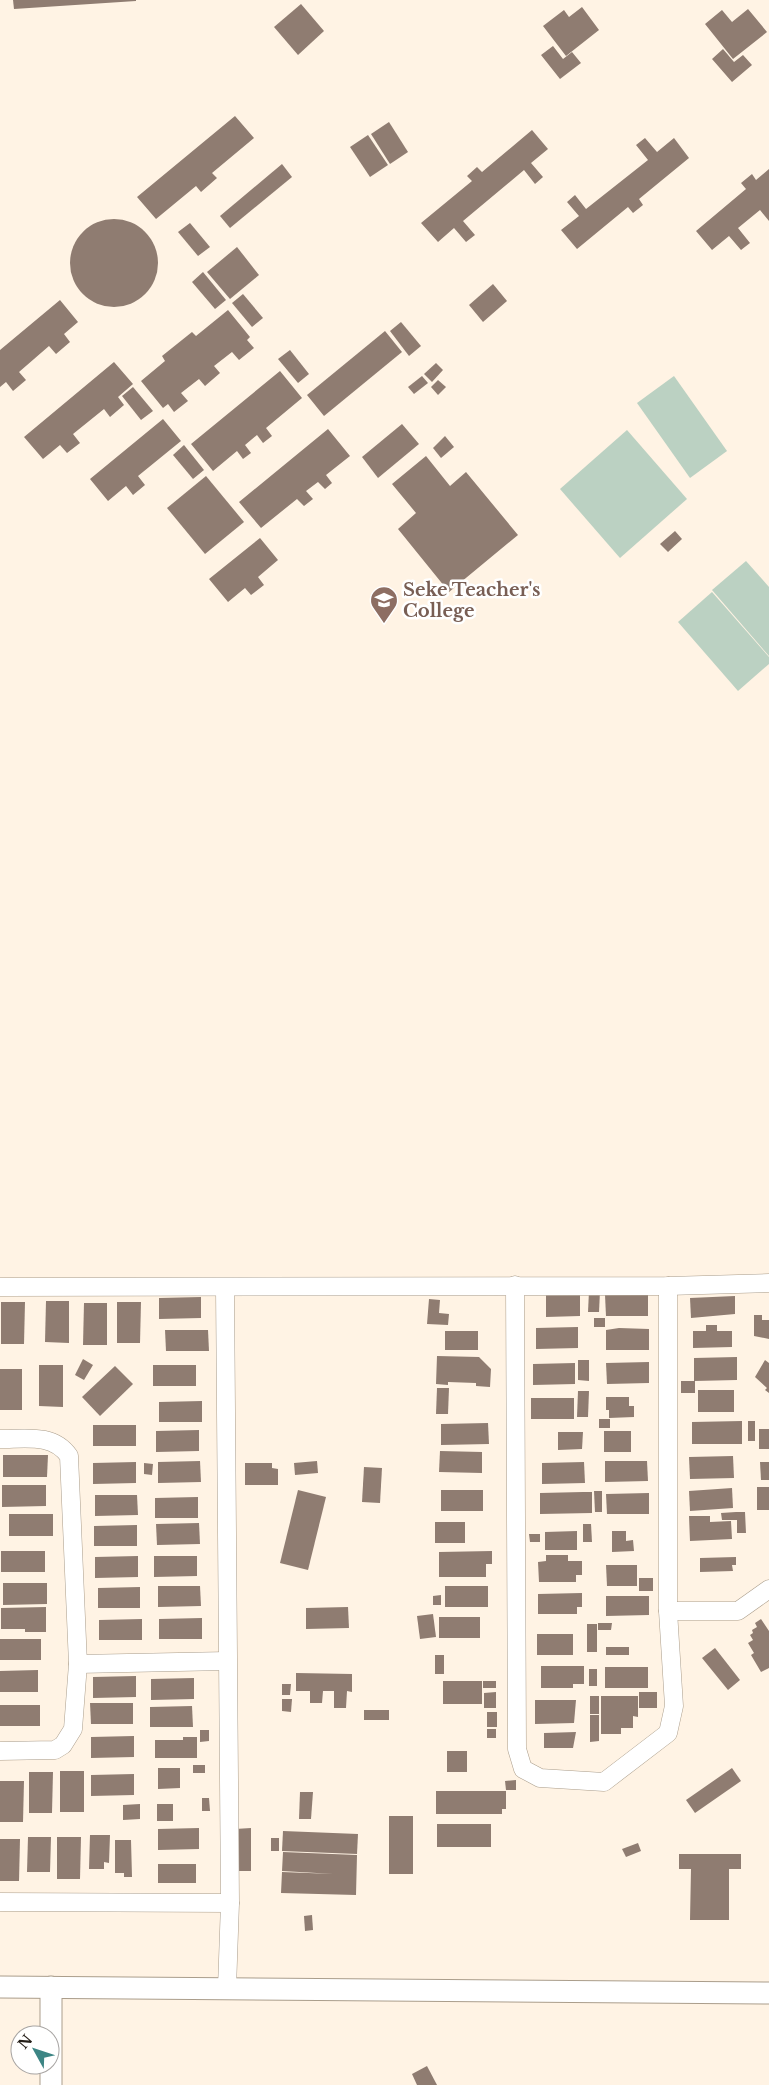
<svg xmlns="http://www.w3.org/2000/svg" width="769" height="2085" font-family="'Libre Baskerville',serif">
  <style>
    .green { fill: #bbd1c2 }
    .building { fill: #8f7c71 }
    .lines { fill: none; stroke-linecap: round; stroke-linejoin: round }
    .minor-casing { stroke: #aa9d8b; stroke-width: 19 }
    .tertiary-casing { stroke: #aa9d8b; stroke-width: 23 }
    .minor { stroke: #fff; stroke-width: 18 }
    .tertiary { stroke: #fff; stroke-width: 21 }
    .labels { text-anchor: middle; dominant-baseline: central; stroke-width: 5; stroke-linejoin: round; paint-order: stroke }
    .education-label { font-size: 18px; font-weight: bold; fill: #785e54; stroke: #fff; text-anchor: start }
  </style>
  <rect width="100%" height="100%" fill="#fff3e4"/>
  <g class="green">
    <polygon points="674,376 727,451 690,478 637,403"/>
    <polygon points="627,430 687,499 620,558 560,489"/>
    <polygon points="746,561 769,587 769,656 712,590"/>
    <polygon points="712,592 769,657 769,664 738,691 678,622"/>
  </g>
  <g class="building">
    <polygon points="13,0 136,0 136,1 14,9"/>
    <polygon points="301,4 324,31 298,55 274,27"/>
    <polygon points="582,7 599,30 566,56 543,26 564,10 569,17"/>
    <polygon points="748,9 767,32 733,59 705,24 722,10 732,22"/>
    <polygon points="553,46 563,59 572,52 581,63 560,79 541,55"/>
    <polygon points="723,49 734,62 743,55 752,65 732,82 712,59"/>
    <polygon points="235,116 254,138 212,173 217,178 201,192 196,186 156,219 137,197"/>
    <polygon points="389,122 408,152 390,164 371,134"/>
    <polygon points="532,130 548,149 531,163 543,177 535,184 524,170 463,221 475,235 466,242 454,228 438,242 421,223 472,181 467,176 477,167 482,172"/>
    <polygon points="368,135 388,165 370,177 350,147"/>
    <polygon points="645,138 657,152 674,138 689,158 639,199 643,205 633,213 628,207 577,249 561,230 579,216 567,202 575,195 586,209 648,160 636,145"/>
    <polygon points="282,164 292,177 230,228 220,216"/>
    <polygon points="769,169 769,221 760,210 738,228 750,243 741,250 729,236 712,250 696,231 746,189 741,183 752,174 756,180"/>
    <circle cx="114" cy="263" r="44"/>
    <polygon points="190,223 210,247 198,256 178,232"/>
    <polygon points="237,247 259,275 230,299 207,272"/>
    <polygon points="203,272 226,300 215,309 192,282"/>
    <polygon points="493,284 507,301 483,322 469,305"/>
    <polygon points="243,294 263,318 252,327 232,303"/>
    <polygon points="60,300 78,322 64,334 70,342 56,354 49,346 19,372 26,380 13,391 6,382 0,387 0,350"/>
    <polygon points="228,310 250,337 247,340 254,348 239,360 232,352 214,366 220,373 205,386 199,379 181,393 188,401 174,412 168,404 163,408 141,381 165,361 162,356 192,332 196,336"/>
    <polygon points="401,322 421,346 409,356 390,331"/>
    <polygon points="385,331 402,352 324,416 307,395"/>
    <polygon points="290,350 309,374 298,383 278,359"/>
    <polygon points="114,362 133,384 118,397 124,405 110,417 104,409 73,434 80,443 67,453 60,445 43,459 24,437"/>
    <polygon points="436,363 443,370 432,382 424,374"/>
    <polygon points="280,371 302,398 266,428 272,436 263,443 257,435 245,445 251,453 243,459 237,451 213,471 191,444"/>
    <polygon points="422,376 428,383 414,394 408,387"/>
    <polygon points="438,380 446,387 438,395 431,387"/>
    <polygon points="133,387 153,411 141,420 122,396"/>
    <polygon points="163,419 181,441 138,476 145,485 133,495 126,486 108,501 90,479"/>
    <polygon points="402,424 419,444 378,478 362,457"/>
    <polygon points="328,429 350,456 326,475 332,483 325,489 318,482 306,491 313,499 304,506 297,499 261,528 239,502"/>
    <polygon points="445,436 454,447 441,458 433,448"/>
    <polygon points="184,445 204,470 193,479 173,455"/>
    <polygon points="426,456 450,486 466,472 518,535 449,592 398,529 416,513 392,484"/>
    <polygon points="206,476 244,522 205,554 167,508"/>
    <polygon points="675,531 682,539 668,552 660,544"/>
    <polygon points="260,538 278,560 258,577 264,585 251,595 245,588 228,602 209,579"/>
    <polygon points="589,1291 600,1291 599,1312 588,1312"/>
    <polygon points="546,1295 580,1295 580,1316 546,1317"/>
    <polygon points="605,1295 648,1295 648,1316 606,1316"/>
    <polygon points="735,1296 735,1314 691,1318 690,1298"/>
    <polygon points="201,1297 201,1318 159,1319 159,1298"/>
    <polygon points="429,1299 440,1300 439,1313 449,1314 448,1325 427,1324"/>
    <polygon points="46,1301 69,1301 69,1343 45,1342"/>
    <polygon points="1,1302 25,1302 24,1344 1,1344"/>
    <polygon points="117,1302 141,1302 140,1343 117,1343"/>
    <polygon points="84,1303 107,1303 107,1345 83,1345"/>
    <polygon points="754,1315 762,1315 762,1320 769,1320 769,1339 754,1336"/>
    <rect x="594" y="1318" width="11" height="9"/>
    <polygon points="706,1325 717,1325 717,1331 732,1331 732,1347 693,1348 693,1331 706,1331"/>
    <polygon points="578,1327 578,1348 536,1349 536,1328"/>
    <polygon points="619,1328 649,1329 649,1350 606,1350 606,1330"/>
    <polygon points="165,1330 208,1330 209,1351 166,1351"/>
    <rect x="445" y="1331" width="33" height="19"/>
    <polygon points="437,1356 479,1357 491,1369 490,1387 476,1386 476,1383 448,1382 448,1385 436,1384"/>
    <polygon points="737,1357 737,1380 694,1381 694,1358"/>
    <polygon points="83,1359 93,1365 84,1380 75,1375"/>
    <polygon points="578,1360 589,1360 589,1381 578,1380"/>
    <polygon points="765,1360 769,1363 769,1393 765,1390 767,1388 755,1377"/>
    <polygon points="649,1362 649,1383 607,1384 606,1363"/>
    <polygon points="575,1363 575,1384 533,1385 533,1364"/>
    <polygon points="39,1365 63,1365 63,1407 39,1406"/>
    <rect x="153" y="1365" width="43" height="21"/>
    <polygon points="115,1366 133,1384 100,1416 82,1397"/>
    <rect x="0" y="1369" width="22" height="41"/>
    <rect x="681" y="1381" width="14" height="12"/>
    <polygon points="437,1388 449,1388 448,1414 436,1414"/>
    <rect x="698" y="1390" width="36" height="22"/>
    <polygon points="578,1391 589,1391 588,1417 577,1417"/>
    <polygon points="606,1397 629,1397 629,1406 634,1406 634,1417 609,1418 609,1410 606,1410"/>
    <rect x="531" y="1398" width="43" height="21"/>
    <polygon points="202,1401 202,1422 159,1422 159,1402"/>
    <rect x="599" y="1419" width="11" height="9"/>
    <polygon points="742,1421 742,1444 692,1444 692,1422"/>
    <rect x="748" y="1421" width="7" height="20"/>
    <polygon points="488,1423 489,1444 441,1445 441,1424"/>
    <rect x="93" y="1425" width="43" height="21"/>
    <rect x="759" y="1429" width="10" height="20"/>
    <polygon points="199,1430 199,1451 156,1452 156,1431"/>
    <rect x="604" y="1431" width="27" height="21"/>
    <polygon points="558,1432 583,1432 582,1449 558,1450"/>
    <polygon points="440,1451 482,1452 482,1473 439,1472"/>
    <polygon points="3,1455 48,1455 47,1477 3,1477"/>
    <polygon points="733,1456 734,1478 690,1479 689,1457"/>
    <polygon points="200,1461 201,1482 158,1483 158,1462"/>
    <polygon points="317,1461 318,1473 295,1475 294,1463"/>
    <polygon points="605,1461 647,1461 648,1481 605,1482"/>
    <polygon points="136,1462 136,1483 93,1484 93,1463"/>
    <polygon points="584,1462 585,1483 542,1484 542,1463"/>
    <polygon points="760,1462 769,1462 769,1480 761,1480"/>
    <polygon points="144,1463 153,1464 152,1475 144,1474"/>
    <polygon points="245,1463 272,1463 272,1468 278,1469 278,1485 245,1485"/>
    <polygon points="364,1467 382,1468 380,1503 362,1502"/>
    <polygon points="2,1485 46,1485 46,1506 2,1507"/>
    <rect x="757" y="1487" width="12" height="23"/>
    <polygon points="732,1488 733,1508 690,1511 689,1491"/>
    <polygon points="298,1490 326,1497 308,1570 280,1563"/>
    <rect x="441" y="1490" width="42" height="21"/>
    <polygon points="594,1491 602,1491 602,1512 595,1512"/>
    <polygon points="583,1492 592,1492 592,1513 540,1514 540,1493"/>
    <polygon points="649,1493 649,1514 607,1514 606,1494"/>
    <polygon points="95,1495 137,1495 138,1515 95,1516"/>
    <polygon points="198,1497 198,1518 155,1518 155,1498"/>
    <polygon points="736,1512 745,1512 746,1533 737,1533 737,1520 722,1520 721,1513"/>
    <rect x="9" y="1514" width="44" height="22"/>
    <polygon points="689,1516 710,1516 710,1522 731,1521 732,1539 690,1541"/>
    <rect x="435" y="1522" width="30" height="21"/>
    <polygon points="199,1523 200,1544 157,1545 156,1524"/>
    <polygon points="583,1524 591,1524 592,1542 583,1542"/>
    <polygon points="137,1525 137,1546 94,1546 94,1526"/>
    <polygon points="577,1531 577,1550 545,1550 545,1532"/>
    <polygon points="612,1531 626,1531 626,1541 633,1540 634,1551 612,1552"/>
    <polygon points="529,1534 540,1534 540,1542 530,1542"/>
    <rect x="1" y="1551" width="44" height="21"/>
    <polygon points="492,1551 492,1564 486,1564 486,1577 439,1577 439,1552"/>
    <polygon points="546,1555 568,1555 568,1561 582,1561 582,1575 576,1575 576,1582 539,1582 538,1562 546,1561"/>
    <polygon points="138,1556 138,1577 95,1578 95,1557"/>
    <polygon points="154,1556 197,1556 197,1576 154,1577"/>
    <polygon points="736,1557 736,1565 732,1565 733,1571 700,1572 700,1558"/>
    <polygon points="606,1565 637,1565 637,1586 607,1586"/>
    <rect x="639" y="1578" width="14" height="13"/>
    <polygon points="3,1583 47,1583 47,1604 3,1605"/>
    <polygon points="158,1586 200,1586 201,1606 158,1607"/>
    <rect x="445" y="1586" width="43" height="21"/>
    <polygon points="140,1587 140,1608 98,1608 98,1588"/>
    <polygon points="582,1593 582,1607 577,1607 577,1614 538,1614 538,1594"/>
    <polygon points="441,1595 441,1605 433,1605 433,1596"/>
    <polygon points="606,1596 649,1596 649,1615 606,1616"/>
    <polygon points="46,1607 46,1632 25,1632 25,1629 1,1629 1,1608"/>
    <polygon points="348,1607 349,1628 306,1629 306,1608"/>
    <polygon points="433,1614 436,1637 420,1639 417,1616"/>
    <rect x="439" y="1617" width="41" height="21"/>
    <polygon points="202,1618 202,1639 159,1639 159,1619"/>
    <polygon points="142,1619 142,1640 99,1640 99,1620"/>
    <polygon points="761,1619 769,1631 769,1668 761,1672 751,1655 754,1653 748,1643 753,1640 750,1635 753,1633 752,1630 757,1627 755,1623"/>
    <polygon points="598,1623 612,1623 611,1630 598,1630"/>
    <rect x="587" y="1624" width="10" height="28"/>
    <rect x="537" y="1634" width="36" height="21"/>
    <rect x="0" y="1639" width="41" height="21"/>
    <rect x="606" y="1647" width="23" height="8"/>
    <polygon points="715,1648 740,1680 728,1690 702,1658"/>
    <rect x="435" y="1655" width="9" height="19"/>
    <polygon points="541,1666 584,1666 584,1684 573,1684 573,1688 541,1688"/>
    <rect x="605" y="1667" width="43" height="21"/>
    <rect x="589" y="1669" width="8" height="17"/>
    <polygon points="38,1670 38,1692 0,1692 0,1671"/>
    <polygon points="296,1673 352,1674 352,1692 347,1691 346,1708 334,1708 334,1691 323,1691 322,1703 310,1703 310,1691 296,1691"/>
    <polygon points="136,1676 136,1697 93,1698 93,1677"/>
    <polygon points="194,1678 194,1699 151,1700 151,1679"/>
    <rect x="443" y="1681" width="39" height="23"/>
    <rect x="483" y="1681" width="13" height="7"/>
    <polygon points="282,1684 291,1684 290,1695 282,1695"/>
    <polygon points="496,1692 496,1708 484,1708 484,1693"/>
    <rect x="639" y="1692" width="18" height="16"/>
    <rect x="590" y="1696" width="9" height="18"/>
    <polygon points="601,1696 638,1696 638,1717 633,1716 633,1728 621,1728 621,1734 601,1734"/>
    <polygon points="282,1699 292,1699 291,1712 282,1711"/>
    <polygon points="535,1700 576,1700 574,1723 535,1724"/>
    <polygon points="90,1703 133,1703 133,1724 91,1724"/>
    <rect x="0" y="1705" width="40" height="21"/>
    <polygon points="192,1706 193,1727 150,1727 150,1707"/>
    <rect x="364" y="1710" width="25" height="10"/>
    <rect x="487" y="1712" width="10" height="15"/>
    <polygon points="590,1715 599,1715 599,1741 590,1742"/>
    <rect x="487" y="1729" width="9" height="9"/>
    <polygon points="200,1730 209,1730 209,1741 200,1742"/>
    <polygon points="576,1732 573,1748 544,1748 544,1733"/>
    <polygon points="134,1736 134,1757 91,1758 91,1737"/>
    <polygon points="183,1737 197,1737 197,1758 155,1758 155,1740 183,1740"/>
    <rect x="447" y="1751" width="20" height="21"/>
    <rect x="193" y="1765" width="12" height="8"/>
    <polygon points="158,1768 180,1768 180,1788 158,1789"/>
    <polygon points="732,1768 741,1781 695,1813 686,1800"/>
    <rect x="60" y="1771" width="24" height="41"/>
    <polygon points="29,1772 53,1772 52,1813 29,1813"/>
    <polygon points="134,1774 134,1795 91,1796 91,1775"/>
    <polygon points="516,1780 516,1790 506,1790 505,1781"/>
    <polygon points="0,1781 24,1781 23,1822 0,1822"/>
    <polygon points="436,1791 506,1791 506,1809 502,1809 502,1814 436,1814"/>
    <polygon points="300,1792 313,1792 311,1819 299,1819"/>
    <polygon points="202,1798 209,1798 210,1811 202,1811"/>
    <polygon points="140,1804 140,1819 123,1820 123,1805"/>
    <rect x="157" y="1804" width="16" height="17"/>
    <rect x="389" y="1816" width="24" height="58"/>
    <rect x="437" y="1824" width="54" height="23"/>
    <polygon points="199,1828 199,1849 158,1850 158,1829"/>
    <polygon points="251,1828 251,1871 236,1871 235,1829"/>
    <polygon points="283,1831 358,1834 357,1854 282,1851"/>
    <polygon points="90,1835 110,1835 109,1863 104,1862 104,1869 89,1869"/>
    <polygon points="28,1837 51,1837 50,1872 27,1872"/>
    <polygon points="57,1837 81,1837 80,1879 57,1879"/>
    <rect x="271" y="1838" width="8" height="13"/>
    <polygon points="0,1839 20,1839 19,1881 0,1881"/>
    <polygon points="115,1840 131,1840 132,1877 124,1877 124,1873 115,1873"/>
    <polygon points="638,1843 641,1851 626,1857 622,1849"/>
    <polygon points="283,1852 357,1855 356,1895 281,1893 282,1872 334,1874 282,1871"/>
    <polygon points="679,1854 741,1854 741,1869 729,1869 729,1920 690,1920 691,1869 679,1869"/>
    <rect x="158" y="1864" width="38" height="19"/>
    <polygon points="312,1915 313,1930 305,1931 304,1916"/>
    <polygon points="427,2066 437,2085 417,2085 412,2074"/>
  </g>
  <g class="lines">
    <g class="minor-casing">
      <g id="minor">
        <polyline points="515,1285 517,1749 523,1769 540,1778 604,1782 668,1733 674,1706 668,1611 668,1286"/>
        <polyline points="0,1287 668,1286 769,1283"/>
        <polyline points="225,1288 230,1903 227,1988"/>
        <path d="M0 1439C25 1439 53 1433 69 1456L78 1664 73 1729 63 1745 55 1750 0 1751"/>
        <polyline points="668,1611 738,1611 769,1589"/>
        <polyline points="78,1664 227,1661"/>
        <polyline points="0,1902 230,1903"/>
      </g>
    </g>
    <g class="tertiary-casing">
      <g id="tertiary">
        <polyline points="0,1987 769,1993"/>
        <polyline points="51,1987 51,2085"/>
      </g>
    </g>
    <use href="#minor" class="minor"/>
    <use href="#tertiary" class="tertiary"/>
  </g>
  <defs>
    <g id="university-pin" transform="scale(1.4375)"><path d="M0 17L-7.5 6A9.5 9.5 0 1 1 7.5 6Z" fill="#8d6e63" stroke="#fff"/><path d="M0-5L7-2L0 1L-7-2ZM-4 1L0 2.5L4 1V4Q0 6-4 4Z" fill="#fff"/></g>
  </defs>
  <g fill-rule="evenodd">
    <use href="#university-pin" x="384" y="600"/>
  </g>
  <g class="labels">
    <g class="education-label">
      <text x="403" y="590">Seke Teacher's<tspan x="403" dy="21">College</tspan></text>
    </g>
  </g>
  <g transform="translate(35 2050) rotate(310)"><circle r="24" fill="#ffffff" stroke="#a8a5a3"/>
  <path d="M0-4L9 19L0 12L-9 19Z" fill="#3d8584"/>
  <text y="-8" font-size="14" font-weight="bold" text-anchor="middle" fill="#251f19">N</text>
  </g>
</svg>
